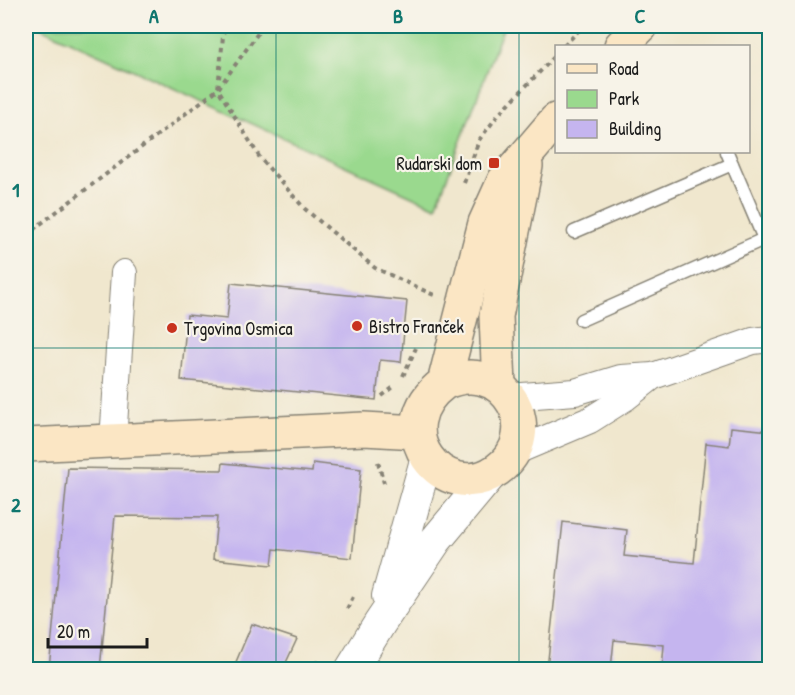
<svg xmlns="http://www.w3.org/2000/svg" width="795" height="695" font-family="'Patrick Hand',sans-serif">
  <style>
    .green { fill: #9ad98e; stroke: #5b7a55; stroke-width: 1.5 }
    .building { fill: #c5b5ef }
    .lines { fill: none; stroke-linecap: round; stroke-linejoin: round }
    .service-casing { stroke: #868275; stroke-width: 15 }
    .minor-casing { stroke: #868275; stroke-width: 28 }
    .tertiary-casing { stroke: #868275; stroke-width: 34 }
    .secondary-casing { stroke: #868275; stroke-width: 36 }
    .path { stroke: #868275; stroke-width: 4; stroke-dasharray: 4.5 4.5; stroke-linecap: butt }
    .service { stroke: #fff; stroke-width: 12 }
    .minor { stroke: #fff; stroke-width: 26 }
    .tertiary { stroke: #fff; stroke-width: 32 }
    .secondary { stroke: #fbe6c4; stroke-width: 33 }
    .grid { fill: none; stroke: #0f766e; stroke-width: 1.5; stroke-opacity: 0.55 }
    .poi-dot { fill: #c8321e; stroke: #f7f3e8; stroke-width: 2 }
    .labels { text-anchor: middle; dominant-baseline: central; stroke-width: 4.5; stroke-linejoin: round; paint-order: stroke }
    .poi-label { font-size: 18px; fill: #1c1c1c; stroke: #f7f3e8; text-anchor: start }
    .neatline { fill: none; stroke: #0f766e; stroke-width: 2 }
    .grid-label { font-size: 20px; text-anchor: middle; font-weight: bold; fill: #0f766e }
  </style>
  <rect width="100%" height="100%" fill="#f7f3e8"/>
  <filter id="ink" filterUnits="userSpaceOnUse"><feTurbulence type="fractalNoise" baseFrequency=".0167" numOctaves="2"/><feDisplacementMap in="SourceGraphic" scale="12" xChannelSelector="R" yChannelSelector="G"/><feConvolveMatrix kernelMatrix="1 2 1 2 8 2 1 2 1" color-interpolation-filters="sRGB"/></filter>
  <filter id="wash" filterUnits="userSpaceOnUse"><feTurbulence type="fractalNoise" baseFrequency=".008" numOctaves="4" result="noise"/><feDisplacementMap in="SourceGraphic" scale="24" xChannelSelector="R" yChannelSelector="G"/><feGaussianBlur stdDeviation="1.35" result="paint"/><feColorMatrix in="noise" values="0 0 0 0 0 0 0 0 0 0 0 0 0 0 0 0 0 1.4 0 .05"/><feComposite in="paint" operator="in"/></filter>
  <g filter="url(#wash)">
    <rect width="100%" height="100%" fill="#f0e7ce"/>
    <polygon class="green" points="36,26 504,26 436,207"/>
    <g id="blocks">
      <g class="building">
        <polygon points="231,283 407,301 401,362 380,360 376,400 181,380 187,315 227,319"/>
        <polygon points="731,427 770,431 770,669 662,669 664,645 614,640 611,669 547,669 563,522 627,530 624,556 694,563 706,443 729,446"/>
        <polygon points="223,463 312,472 313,463 361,469 352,558 274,549 272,565 213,559 217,517 115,516 100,669 49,669 68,468 222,470"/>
        <polygon points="252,624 297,639 283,669 233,669"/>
      </g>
    </g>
  </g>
  <g filter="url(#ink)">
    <use href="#blocks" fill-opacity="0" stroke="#868275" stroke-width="1.5"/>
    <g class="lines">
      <g class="service-casing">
        <g id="service">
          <polyline points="727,152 770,253"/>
          <polyline points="574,232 732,164"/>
          <polyline points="581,320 764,239"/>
        </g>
      </g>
      <g class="minor-casing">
        <g id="minor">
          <polyline points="509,397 575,392 621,378 653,376 753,341 770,339"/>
          <polyline points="113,441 124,273"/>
          <polyline points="514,452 590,420 625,398 653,376"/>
        </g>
      </g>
      <g class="tertiary-casing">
        <g id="tertiary">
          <polyline points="388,596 427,457"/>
          <polyline points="351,670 380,623 436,540 492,473"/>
        </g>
      </g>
      <g class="secondary-casing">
        <g id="secondary">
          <polyline points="621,46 641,26"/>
          <path d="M444 383C453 379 461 377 470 377 501 377 524 407 519 436 517 450 508 462 497 470 444 507 382 429 444 383L485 223 504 181 556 120"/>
          <polyline points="499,386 496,316 526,166"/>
          <polyline points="26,445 364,429 418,432"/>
        </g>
      </g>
      <g class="path">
        <polyline points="263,26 218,89 260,158 305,209 375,268 434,295"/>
        <polyline points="564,46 583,26"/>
        <polyline points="464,183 479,140 499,114 556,55"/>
        <polyline points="26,235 218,89 224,26"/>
        <polyline points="403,376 416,348"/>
        <polyline points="382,396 395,386"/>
        <polyline points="378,462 384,483"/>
        <polyline points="347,609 354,595"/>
        <polyline points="313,670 318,661"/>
      </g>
      <use href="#service" class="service"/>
      <use href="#minor" class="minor"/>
      <use href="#tertiary" class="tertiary"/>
      <use href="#secondary" class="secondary"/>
    </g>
  </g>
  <path class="grid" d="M276 26V670M519 26V670M26 348H770"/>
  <g class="poi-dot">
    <rect x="488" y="157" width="12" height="12" rx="3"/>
    <circle cx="357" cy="326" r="6"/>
    <circle cx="172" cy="328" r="6"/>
  </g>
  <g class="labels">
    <g class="poi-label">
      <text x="482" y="163" text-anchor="end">Rudarski dom</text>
      <text x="369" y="326">Bistro Franček</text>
      <text x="184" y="328">Trgovina Osmica</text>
    </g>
  </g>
  <rect width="795" height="695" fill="none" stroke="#f7f3e8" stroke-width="66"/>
  <rect x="555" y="45" width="195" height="108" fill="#f7f3e8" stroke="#9f9d96" stroke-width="1.5"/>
  <rect x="567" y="64" width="30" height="9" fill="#fbe6c4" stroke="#9f9d96" stroke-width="1.5"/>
  <text x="609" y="75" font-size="18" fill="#1c1c1c">Road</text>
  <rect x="567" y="90" width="30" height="18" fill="#9ad98e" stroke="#9f9d96" stroke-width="1.5"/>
  <text x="609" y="105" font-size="18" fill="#1c1c1c">Park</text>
  <rect x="567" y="120" width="30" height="18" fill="#c5b5ef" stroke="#9f9d96" stroke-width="1.5"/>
  <text x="609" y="135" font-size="18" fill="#1c1c1c">Building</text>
  <path d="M48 638v9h99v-9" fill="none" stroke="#1c1c1c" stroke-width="3"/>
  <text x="57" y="638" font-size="18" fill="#1c1c1c" stroke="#f7f3e8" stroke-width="4.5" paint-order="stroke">20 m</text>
  <rect x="33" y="33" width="729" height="629" class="neatline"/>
  <g class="grid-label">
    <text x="154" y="23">A</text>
    <text x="398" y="23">B</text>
    <text x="640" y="23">C</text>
    <text x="16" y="197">1</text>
    <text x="16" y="512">2</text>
  </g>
</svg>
